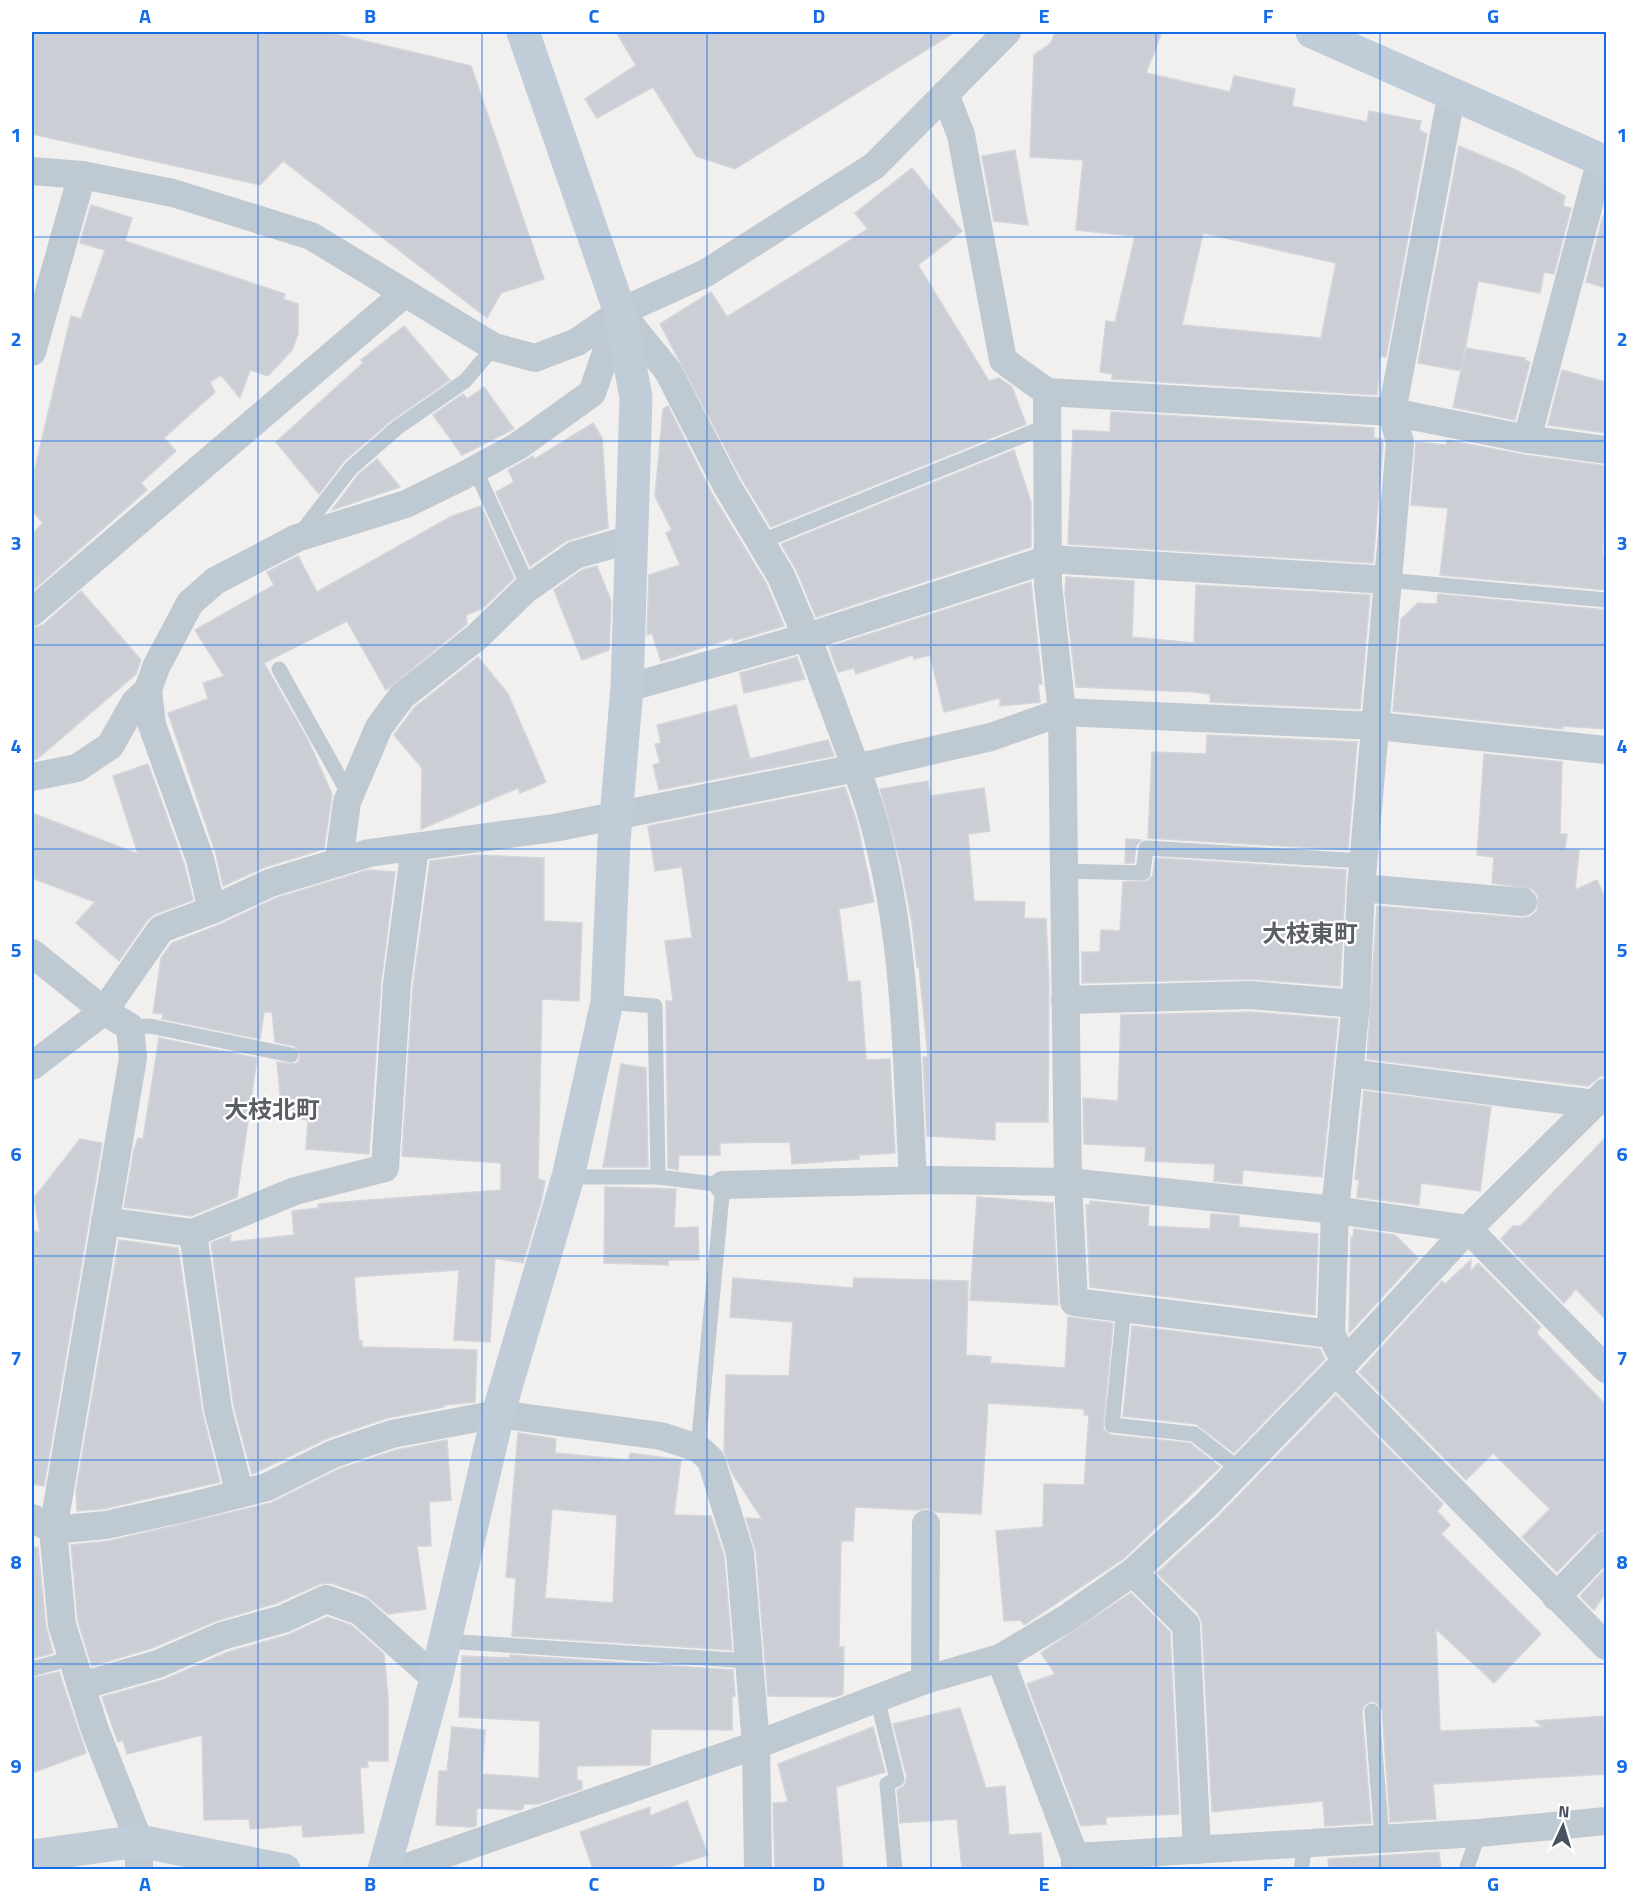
<svg xmlns="http://www.w3.org/2000/svg" width="1638" height="1901" font-family="'Titillium Web','Noto Sans JP',sans-serif">
  <style>
    .building { fill: #cbced4; stroke: #d3d5db; stroke-width: 1.5; fill-rule: evenodd }
    .lines { fill: none; stroke-linecap: round; stroke-linejoin: round }
    .lane { stroke: #bfc9d2; stroke-width: 15 }
    .street { stroke: #bfc9d2; stroke-width: 28 }
    .secondary { stroke: #c1ccd9; stroke-width: 33 }
    .grid { fill: none; stroke: #136ce8; stroke-width: 1.5; stroke-opacity: 0.55 }
    .labels { text-anchor: middle; dominant-baseline: central; stroke-width: 4.5; stroke-linejoin: round; paint-order: stroke }
    .neighbourhood-label { font-size: 24px; font-weight: bold; fill: #5b5f64; stroke: #fff }
    .neatline { fill: none; stroke: #136ce8; stroke-width: 2 }
    .grid-label { font-size: 20px; text-anchor: middle; font-weight: bold; fill: #136ce8 }
  </style>
  <rect width="100%" height="100%" fill="#f2efef"/>
  <g class="building">
    <polygon points="32,32 327,32 471,66 544,279 501,293 487,318 283,161 260,185 32,134"/>
    <polygon points="616,32 955,32 735,169 696,156 653,87 597,118 585,99 636,65"/>
    <path d="M1055 32H1162L1146 73 1230 92 1234 76 1295 89 1292 106 1367 122 1369 111 1421 121 1419 130 1427 134 1386 357 1380 356 1377 395 1112 379V374L1100 372 1106 321 1115 322 1135 236 1076 230 1083 160 1030 157 1034 55 1051 43ZM1203 233 1336 263 1321 338 1182 325Z"/>
    <polygon points="1459,146 1514,169 1565,196 1563,206 1571,208 1554,274 1544,272 1540,293 1478,281 1461,371 1418,363"/>
    <polygon points="1015,150 1028,225 994,221 982,156"/>
    <polygon points="912,168 962,231 918,265 989,381 999,378 1012,387 1026,424 771,527 741,478 660,324 711,292 727,317 868,229 855,213"/>
    <polygon points="91,205 132,218 125,241 285,294 283,299 298,304 298,334 292,350 268,376 250,370 240,398 221,375 210,382 215,392 164,438 176,451 141,483 147,490 32,591 32,534 43,523 32,511 32,481 71,316 81,319 105,250 80,243"/>
    <polygon points="1603,216 1606,217 1606,288 1586,282"/>
    <polygon points="404,326 450,380 392,420 344,461 319,494 276,442 363,363 361,360"/>
    <polygon points="1466,348 1526,358 1525,360 1530,362 1515,420 1453,407"/>
    <polygon points="1562,370 1606,382 1606,433 1548,425"/>
    <polygon points="484,387 514,429 462,455 433,415 463,394 467,399"/>
    <polygon points="668,406 712,494 766,583 784,626 733,641 732,638 661,661 652,633 647,635 649,575 680,565 666,533 672,530 655,496 663,409"/>
    <polygon points="1111,412 1374,428 1374,438 1382,439 1383,444 1373,563 1068,544 1073,430 1110,432"/>
    <polygon points="593,423 602,438 608,528 566,541 530,566 496,492 514,482 508,470 533,456 535,459"/>
    <polygon points="1447,440 1525,455 1606,466 1606,515 1603,547 1603,556 1606,556 1606,590 1440,575 1448,508 1411,505 1416,442 1446,445"/>
    <polygon points="1014,450 1031,502 1031,547 816,617 796,569 781,544"/>
    <polygon points="377,459 400,487 332,510 358,475"/>
    <polygon points="481,506 514,578 483,608 466,615 467,624 386,690 347,621 264,663 308,740 332,794 324,849 265,867 223,886 216,854 168,713 208,699 203,683 224,676 195,630 274,585 267,572 298,556 317,592 452,516"/>
    <polygon points="597,566 611,601 609,650 582,660 554,590 582,570"/>
    <polygon points="1066,577 1134,581 1132,637 1194,643 1196,585 1370,595 1360,709 1210,702 1210,694 1195,692 1076,687 1065,593"/>
    <polygon points="1031,582 1042,684 1038,684 1040,702 1000,706 1000,698 944,712 930,655 914,659 913,655 856,674 854,668 838,672 829,647"/>
    <polygon points="81,591 141,660 136,674 37,759 32,760 32,628 43,625"/>
    <polygon points="1438,594 1606,610 1606,729 1563,726 1563,729 1393,711 1401,619 1418,603 1437,604"/>
    <polygon points="478,657 508,694 546,782 520,793 518,788 421,829 422,768 394,735 414,708"/>
    <polygon points="797,657 805,679 744,693 740,673"/>
    <polygon points="736,705 750,759 828,740 834,756 659,790 653,765 660,763 655,744 661,743 657,725"/>
    <polygon points="1207,735 1357,742 1348,850 1148,838 1152,752 1206,754"/>
    <polygon points="1484,754 1562,762 1560,834 1567,834 1565,849 1579,850 1575,890 1597,880 1606,900 1606,1076 1601,1076 1588,1086 1367,1059 1377,906 1522,918 1530,917 1537,911 1538,896 1533,889 1492,883 1494,857 1477,855"/>
    <polygon points="148,764 184,864 193,900 155,914 148,919 119,961 76,923 95,902 32,878 32,813 138,854 113,776"/>
    <polygon points="928,781 930,796 984,788 990,831 968,834 974,901 1025,902 1024,918 1046,919 1049,983 1048,1122 995,1122 995,1140 927,1136 923,1057 928,1057 919,967 917,967 912,923 901,865 880,789"/>
    <polygon points="845,787 857,823 874,902 839,909 848,982 860,981 866,1060 890,1059 895,1153 859,1155 859,1159 792,1164 790,1142 720,1143 720,1155 679,1155 678,1170 668,1168 666,1001 673,1001 665,941 692,938 682,867 655,871 648,826"/>
    <polygon points="1126,839 1141,840 1136,846 1134,863 1125,863"/>
    <polygon points="476,855 544,858 544,921 582,923 579,1001 542,999 538,1179 545,1181 541,1202 523,1263 495,1258 490,1342 454,1340 459,1270 354,1277 359,1341 362,1341 362,1347 477,1350 475,1402 444,1405 444,1407 387,1418 328,1438 252,1474 234,1407 211,1243 231,1235 230,1242 294,1235 292,1211 319,1208 318,1204 501,1190 501,1163 402,1156 413,986 430,861"/>
    <polygon points="1155,858 1346,870 1340,986 1250,979 1082,983 1082,952 1100,952 1101,930 1120,931 1123,882 1148,881 1153,875"/>
    <polygon points="368,870 395,872 381,983 369,1154 306,1149 308,1120 282,1116 277,1062 295,1064 299,1061 300,1053 294,1046 275,1042 272,1012 264,1012 260,1039 162,1019 163,1014 153,1013 161,958 172,943 219,925 276,898"/>
    <polygon points="1250,1012 1338,1019 1322,1177 1243,1170 1242,1184 1214,1181 1215,1164 1145,1161 1146,1147 1084,1144 1083,1098 1118,1101 1121,1015"/>
    <polygon points="159,1038 257,1058 237,1197 191,1216 124,1207 134,1150 138,1138 143,1139"/>
    <polygon points="621,1064 646,1068 648,1167 603,1167"/>
    <polygon points="1364,1091 1491,1107 1480,1191 1421,1183 1419,1205 1357,1197 1359,1180 1355,1179"/>
    <polygon points="1606,1137 1606,1320 1576,1289 1564,1303 1501,1239 1513,1226 1521,1226"/>
    <polygon points="80,1139 102,1143 44,1486 32,1484 32,1230 40,1233 34,1198"/>
    <polygon points="605,1187 676,1189 674,1228 698,1227 699,1260 668,1260 668,1265 604,1263"/>
    <polygon points="977,1197 1053,1203 1058,1305 970,1300"/>
    <polygon points="1090,1201 1149,1207 1148,1226 1210,1229 1211,1214 1239,1216 1239,1227 1318,1234 1315,1315 1090,1287 1086,1205 1090,1205"/>
    <polygon points="1354,1229 1395,1235 1418,1258 1349,1333 1351,1237 1353,1237"/>
    <polygon points="119,1240 178,1248 202,1412 220,1482 103,1509 77,1511 76,1491"/>
    <polygon points="1471,1260 1470,1272 1478,1263 1541,1327 1537,1331 1538,1335 1606,1405 1606,1529 1594,1534 1557,1572 1522,1537 1550,1509 1493,1453 1466,1480 1359,1372 1442,1281 1445,1284"/>
    <polygon points="733,1278 853,1288 854,1278 968,1281 966,1355 991,1357 990,1363 1065,1368 1068,1317 1113,1323 1103,1429 1111,1435 1190,1443 1220,1467 1123,1559 1024,1625 1021,1620 1004,1621 996,1531 1043,1527 1044,1484 1084,1485 1089,1415 1084,1415 1084,1409 988,1403 981,1514 936,1512 927,1508 917,1510 855,1507 853,1541 841,1541 839,1647 844,1647 843,1694 835,1697 768,1696 756,1552 746,1518 762,1519 732,1473 724,1451 726,1375 789,1376 793,1322 730,1317"/>
    <polygon points="1132,1326 1320,1349 1325,1359 1234,1453 1196,1424 1123,1416"/>
    <polygon points="1336,1395 1443,1504 1437,1511 1450,1525 1441,1534 1541,1634 1494,1683 1436,1629 1440,1731 1542,1727 1536,1721 1604,1716 1606,1774 1433,1784 1436,1819 1390,1822 1382,1710 1377,1703 1371,1701 1364,1706 1362,1712 1371,1823 1325,1826 1323,1801 1212,1812 1202,1623 1198,1613 1157,1573 1217,1518"/>
    <path d="M518 1433 556 1439 555 1453 629 1460 630 1453 681 1460 674 1515 711 1516 724 1556 732 1650 512 1636 516 1578 506 1577ZM552 1509 617 1515 613 1603 545 1598Z"/>
    <polygon points="447,1440 451,1500 429,1502 431,1546 417,1546 426,1609 388,1614 365,1595 331,1583 320,1584 277,1603 216,1621 152,1648 92,1666 78,1622 71,1545 109,1541 271,1503 339,1469 396,1450"/>
    <polygon points="38,1547 46,1627 53,1653 32,1659 32,1548"/>
    <polygon points="1606,1568 1606,1592 1594,1610 1580,1596"/>
    <polygon points="1131,1593 1170,1632 1179,1814 1106,1817 1106,1824 1081,1826 1027,1684 1055,1674 1041,1653"/>
    <polygon points="327,1617 351,1625 384,1654 388,1698 388,1761 367,1761 368,1767 360,1768 364,1833 303,1837 302,1825 250,1829 249,1819 204,1820 202,1735 127,1754 123,1740 118,1742 102,1697 163,1680 228,1652 288,1635"/>
    <polygon points="510,1655 733,1670 735,1696 732,1696 732,1730 651,1729 650,1765 577,1766 577,1780 582,1781 582,1789 538,1804 524,1804 523,1809 519,1810 477,1808 476,1826 471,1827 436,1825 439,1771 447,1771 452,1727 485,1730 482,1774 539,1778 540,1721 459,1717 462,1656 510,1658"/>
    <polygon points="59,1672 86,1753 32,1773 32,1678"/>
    <polygon points="960,1708 986,1788 1005,1786 1009,1835 1041,1833 1044,1868 962,1869 957,1819 900,1823 897,1790 905,1785 907,1777 893,1724"/>
    <polygon points="873,1727 885,1772 836,1787 843,1869 775,1869 773,1803 788,1802 778,1764"/>
    <polygon points="687,1801 708,1855 663,1869 593,1869 580,1832 650,1807 650,1816"/>
    <polygon points="1439,1852 1441,1869 1329,1869 1328,1859"/>
  </g>
  <g class="lines">
    <g class="lane">
      <polyline points="475,469 529,588"/>
      <polyline points="299,535 351,468 398,427 465,381 494,347"/>
      <polyline points="760,542 1047,426"/>
      <polyline points="1387,580 1606,600"/>
      <polyline points="279,669 350,796"/>
      <polyline points="1064,871 1143,873 1146,848 1364,861"/>
      <polyline points="607,1002 655,1006 658,1177 723,1185 698,1448"/>
      <polyline points="130,1027 150,1026 291,1055"/>
      <polyline points="568,1177 658,1177"/>
      <polyline points="1124,1308 1112,1425 1194,1434 1240,1470"/>
      <polyline points="444,1641 750,1661"/>
      <polyline points="32,1669 72,1658"/>
      <polyline points="877,1698 897,1779 887,1784 895,1870"/>
      <polyline points="1372,1711 1382,1839"/>
      <polyline points="1301,1870 1305,1844"/>
      <polyline points="1466,1870 1479,1833"/>
    </g>
    <g class="street">
      <polyline points="945,94 961,135 1003,360 1047,392 1048,585 1062,712 1068,1182 1074,1302 1331,1334"/>
      <polyline points="32,171 82,175 173,193 311,236 494,347 535,358 577,342 620,312 706,273 874,166 1007,32"/>
      <polyline points="620,312 668,371 727,486 781,576 813,652 856,768 991,737 1062,712 1377,726 1606,750"/>
      <polyline points="32,352 82,175"/>
      <polyline points="1047,392 1392,412 1527,439 1606,450"/>
      <polyline points="1527,439 1601,159"/>
      <polyline points="32,612 405,293"/>
      <polyline points="627,688 807,637 1049,559 1387,580"/>
      <polyline points="148,690 152,725 200,859 212,910"/>
      <polyline points="32,777 77,768 110,746 135,702 148,690 156,667 190,603 215,581 297,538 406,504 463,476 518,446 592,393 620,312"/>
      <polyline points="339,861 347,802 379,727 402,696 478,636 525,590 575,555 632,539"/>
      <polyline points="1361,888 1523,902"/>
      <path d="M32 953 104 1011 161 929 212 910 270 883 369 853 554 828 856 768C907 902 905 1039 913 1180"/>
      <polyline points="1065,1000 1250,995 1356,1004"/>
      <polyline points="32,1066 104,1011 130,1027 133,1058 53,1530 62,1625 95,1730 139,1841 139,1870"/>
      <polyline points="1349,1073 1595,1104"/>
      <polyline points="723,1185 931,1180 1068,1182 1335,1210 1468,1229 1606,1369"/>
      <polyline points="105,1221 193,1233 295,1191 385,1168 397,984 415,847"/>
      <polyline points="193,1233 218,1410 240,1494"/>
      <polyline points="1339,1350 1331,1334 1335,1210 1356,1004 1361,888 1400,443 1392,412 1452,92"/>
      <polyline points="1336,1372 1606,1646"/>
      <polyline points="32,1518 53,1530 106,1525 188,1507 267,1487 333,1454 392,1434 498,1414 661,1436 698,1448 711,1460 740,1553 756,1745 758,1870"/>
      <polyline points="1133,1572 1186,1625 1197,1850"/>
      <polyline points="1556,1597 1606,1545"/>
      <polyline points="1000,1658 1075,1857 1075,1870"/>
      <polyline points="925,1680 926,1524"/>
      <polyline points="81,1686 158,1664 222,1636 283,1619 326,1599 360,1611 436,1679"/>
      <polyline points="1075,1857 1479,1833 1606,1821"/>
      <polyline points="399,1870 756,1745 925,1680 1000,1658 1067,1618 1133,1572 1205,1506 1346,1361 1468,1229 1606,1092"/>
    </g>
    <g class="secondary">
      <polyline points="1312,32 1606,162"/>
      <polyline points="32,1856 139,1841 284,1870"/>
      <polyline points="384,1870 436,1679 498,1414 568,1177 607,1002 614,841 627,688 636,397 620,312 523,32"/>
    </g>
  </g>
  <path class="grid" d="M258 32V1870M482 32V1870M707 32V1870M931 32V1870M1156 32V1870M1380 32V1870M32 237H1606M32 441H1606M32 645H1606M32 849H1606M32 1052H1606M32 1256H1606M32 1460H1606M32 1664H1606"/>
  <g class="labels">
    <g class="neighbourhood-label">
      <text x="1310" y="933">大枝東町</text>
      <text x="272" y="1109">大枝北町</text>
    </g>
  </g>
  <rect width="1638" height="1901" fill="none" stroke="#ffffff" stroke-width="66"/>
  <g transform="translate(1563 1826) rotate(4)" stroke="#ffffff" stroke-width="4.5" paint-order="stroke">
  <path d="M0-4.5L10 22L0 15L-10 22Z" fill="#46525d"/>
  <text y="-9" font-size="16" font-weight="bold" text-anchor="middle" fill="#46525d">N</text>
  </g>
  <rect x="33" y="33" width="1572" height="1835" class="neatline"/>
  <g class="grid-label">
    <text x="145" y="23">A</text>
    <text x="370" y="23">B</text>
    <text x="594" y="23">C</text>
    <text x="819" y="23">D</text>
    <text x="1044" y="23">E</text>
    <text x="1268" y="23">F</text>
    <text x="1493" y="23">G</text>
    <text x="16" y="142">1</text>
    <text x="1622" y="142">1</text>
    <text x="16" y="346">2</text>
    <text x="1622" y="346">2</text>
    <text x="16" y="550">3</text>
    <text x="1622" y="550">3</text>
    <text x="16" y="753">4</text>
    <text x="1622" y="753">4</text>
    <text x="16" y="957">5</text>
    <text x="1622" y="957">5</text>
    <text x="16" y="1161">6</text>
    <text x="1622" y="1161">6</text>
    <text x="16" y="1365">7</text>
    <text x="1622" y="1365">7</text>
    <text x="16" y="1569">8</text>
    <text x="1622" y="1569">8</text>
    <text x="16" y="1773">9</text>
    <text x="1622" y="1773">9</text>
    <text x="145" y="1891">A</text>
    <text x="370" y="1891">B</text>
    <text x="594" y="1891">C</text>
    <text x="819" y="1891">D</text>
    <text x="1044" y="1891">E</text>
    <text x="1268" y="1891">F</text>
    <text x="1493" y="1891">G</text>
  </g>
</svg>
